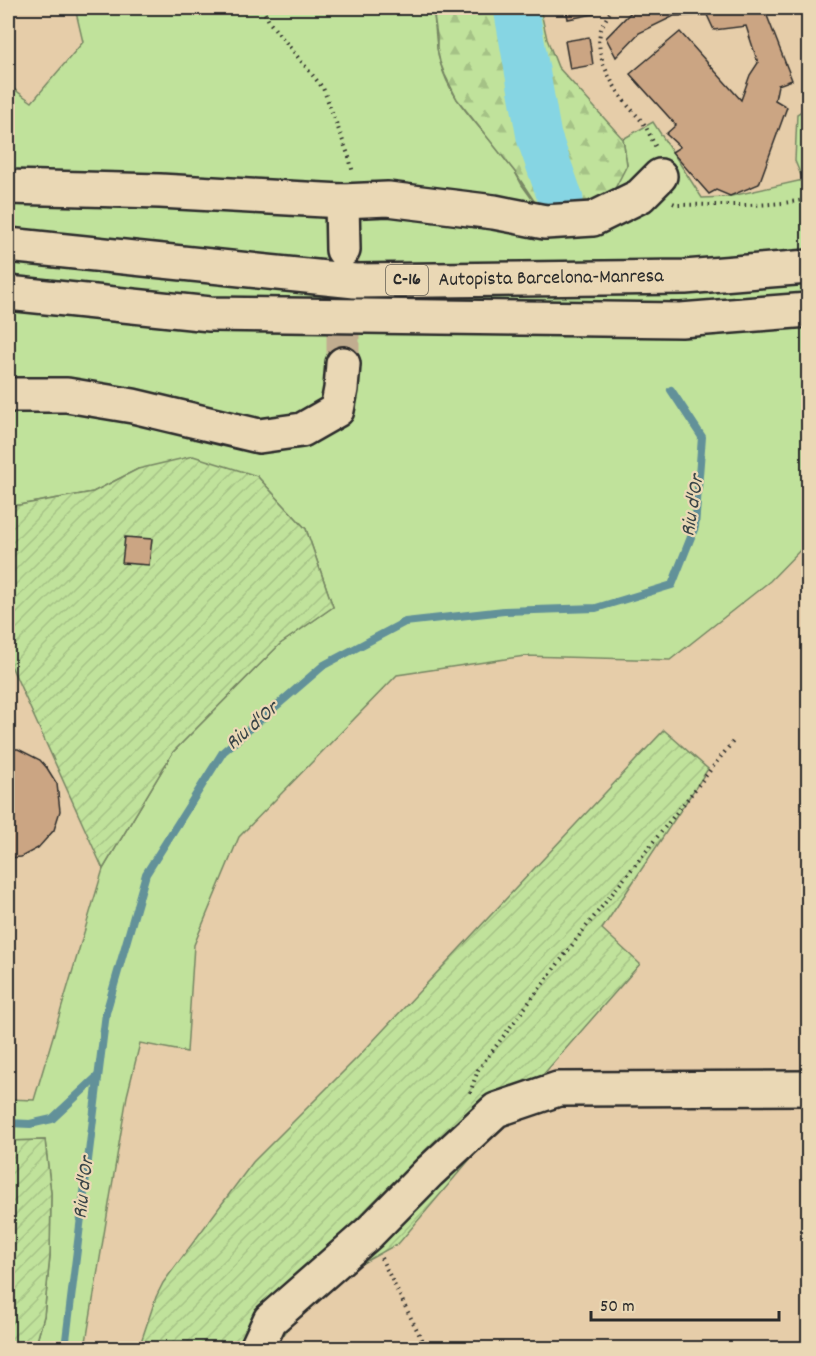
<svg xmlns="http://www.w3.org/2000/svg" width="816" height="1356" font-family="Dekko,sans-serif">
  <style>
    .grass { fill: #c0e29b; stroke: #768663; stroke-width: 1.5 }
    .forest { fill: url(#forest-firs); stroke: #768663; stroke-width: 1.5 }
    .garden { fill: url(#garden-furrows); stroke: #768663; stroke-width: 1.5 }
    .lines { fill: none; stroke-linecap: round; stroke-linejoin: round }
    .stream { stroke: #629199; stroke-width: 8 }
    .river { stroke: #86d5e3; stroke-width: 45 }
    .building { fill: #cba583; stroke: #2b2b2b; stroke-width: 1.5 }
    .minor-tunnel { stroke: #c1ad90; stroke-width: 33; stroke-dasharray: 33 16; stroke-linecap: butt }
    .minor-casing { stroke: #2b2b2b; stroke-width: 38 }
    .highway-casing { stroke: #2b2b2b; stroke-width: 38 }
    .path { stroke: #2b2b2b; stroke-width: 4; stroke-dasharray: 1.5 4.5; stroke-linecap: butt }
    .minor { stroke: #ead8b5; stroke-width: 33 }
    .highway { stroke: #ead8b5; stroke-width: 33 }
    .labels { text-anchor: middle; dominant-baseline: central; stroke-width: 4.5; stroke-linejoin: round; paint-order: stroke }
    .shield { fill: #ead8b5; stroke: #645f54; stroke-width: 1.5 }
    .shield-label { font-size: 18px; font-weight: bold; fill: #2b2b2b }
    .street-label { font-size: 20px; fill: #2b2b2b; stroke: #ead8b5 }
    .water-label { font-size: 21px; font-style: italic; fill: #394447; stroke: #ead8b5 }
  </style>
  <defs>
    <pattern id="forest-firs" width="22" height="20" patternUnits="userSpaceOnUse" patternTransform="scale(1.5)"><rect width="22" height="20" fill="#c0e29b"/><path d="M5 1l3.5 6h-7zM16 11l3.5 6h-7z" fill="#a5c286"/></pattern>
    <pattern id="garden-furrows" width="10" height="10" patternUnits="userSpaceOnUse" patternTransform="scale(1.5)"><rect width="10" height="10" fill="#c0e29b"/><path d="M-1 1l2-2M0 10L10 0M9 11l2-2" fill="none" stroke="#a5c286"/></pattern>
  </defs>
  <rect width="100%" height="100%" fill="#e6cda9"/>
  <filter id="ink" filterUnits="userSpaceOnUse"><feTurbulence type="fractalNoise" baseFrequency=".0167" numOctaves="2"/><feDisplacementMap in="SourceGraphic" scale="12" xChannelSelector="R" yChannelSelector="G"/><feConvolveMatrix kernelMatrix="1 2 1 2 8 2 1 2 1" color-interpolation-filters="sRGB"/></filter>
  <g filter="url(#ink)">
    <path class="grass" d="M75 8H433C436 26 435 45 440 62 449 95 468 114 489 139 498 150 506 161 515 172L522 185 540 210 627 165 623 139 653 122 702 198 727 197 803 180 795 161 797 114 808 107V542L770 581 670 660 525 656 397 675 239 837 194 945 187 1052 140 1043 127 1096 85 1348H35L44 1316 50 1256 51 1193 45 1140 8 1141V1099L34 1100 103 869 173 752 280 644 333 607 306 529 257 476 138 469 93 492 8 507V85L32 102 83 42Z"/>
    <polygon class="forest" points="433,8 540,8 547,39 558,67 623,139 627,165 609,200 572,210 540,210 515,172 457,99 445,75 440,62 437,48 437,36"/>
    <g class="garden">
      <polygon points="193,456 257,476 306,529 333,607 280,644 173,752 103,869 8,659 8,507 93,492 138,469"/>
      <polygon points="664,730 708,769 602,929 640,964 499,1125 399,1243 316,1289 278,1343 276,1348 139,1348 156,1297 163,1283 253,1162 358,1057"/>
      <polygon points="45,1140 51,1193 50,1256 44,1316 35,1348 8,1348 8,1141"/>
    </g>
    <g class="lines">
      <g class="stream">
        <polyline points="8,1123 30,1124 52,1119 98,1076"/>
        <polyline points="65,1348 106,1013 146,874 223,752 324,665 405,622 504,611 596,608 672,585 695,527 702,437 671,390"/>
      </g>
      <polyline class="river" points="516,8 539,137 561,200"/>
    </g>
    <g class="building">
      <polygon points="566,8 593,8 594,14 568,19"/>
      <polygon points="632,8 764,8 792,80 778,85 775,100 787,107 759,184 730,196 716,190 709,194 672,152 680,147 666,134 676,125 630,74 680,32 741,100 750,75 758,63 746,26 714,30 707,15 674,16 639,33 616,57 606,38 631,12"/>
      <polygon points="589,37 593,65 570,69 565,41"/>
      <polygon points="125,537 152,539 149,565 122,563"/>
      <polygon points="8,749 18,749 40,760 47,768 57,784 60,811 54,830 38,848 21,857 8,858"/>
    </g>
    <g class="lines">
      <polyline class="minor-tunnel" points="343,364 343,252"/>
      <g class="minor-casing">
        <g id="minor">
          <polyline points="8,187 160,191 342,201 388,199 494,212 545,222 593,219 640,196 660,176"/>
          <polyline points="342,201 343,250"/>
          <polyline points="8,395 67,395 133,406 259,436 302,430 337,410 341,389 343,364"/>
          <polyline points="257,1348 270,1320 369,1233 429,1172 496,1110 558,1089 808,1088"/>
        </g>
      </g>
      <g class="highway-casing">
        <g id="highway">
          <polyline points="8,245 355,281 685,277 808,267"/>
          <polyline points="8,293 210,314 681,320 808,310"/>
        </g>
      </g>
      <g class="path">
        <polyline points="262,8 270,23 323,88 349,157 353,173"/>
        <path d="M613 8C610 13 606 18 603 24 591 50 610 81 625 102 631 110 638 116 644 124 649 132 652 141 657 149"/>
        <path d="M673 203 678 205C720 204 767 208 808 199"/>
        <polyline points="470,1093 478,1070 585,928 735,739"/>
        <polyline points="381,1258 426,1348"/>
      </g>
      <use href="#minor" class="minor"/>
      <use href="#highway" class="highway"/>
    </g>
  </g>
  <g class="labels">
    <rect class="shield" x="386" y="265" width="42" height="30" rx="4.5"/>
    <g class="shield-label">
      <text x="407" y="280">C-16</text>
    </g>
    <g class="street-label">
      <text transform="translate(551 279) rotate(-1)">Autopista Barcelona-Manresa</text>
    </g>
    <g class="water-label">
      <text transform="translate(694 506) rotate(-81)">Riu d'Or</text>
      <text transform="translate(253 727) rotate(-41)">Riu d'Or</text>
      <text transform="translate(85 1188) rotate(-83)">Riu d'Or</text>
    </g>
  </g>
  <rect width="816" height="1356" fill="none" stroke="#ead8b5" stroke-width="30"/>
  <rect x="15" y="15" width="786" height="1326" fill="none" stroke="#2b2b2b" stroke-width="2" filter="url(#ink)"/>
  <path d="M591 1311v9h188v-9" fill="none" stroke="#2b2b2b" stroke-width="3"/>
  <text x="600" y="1311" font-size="18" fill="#2b2b2b" stroke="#ead8b5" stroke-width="4.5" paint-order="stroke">50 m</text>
</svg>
